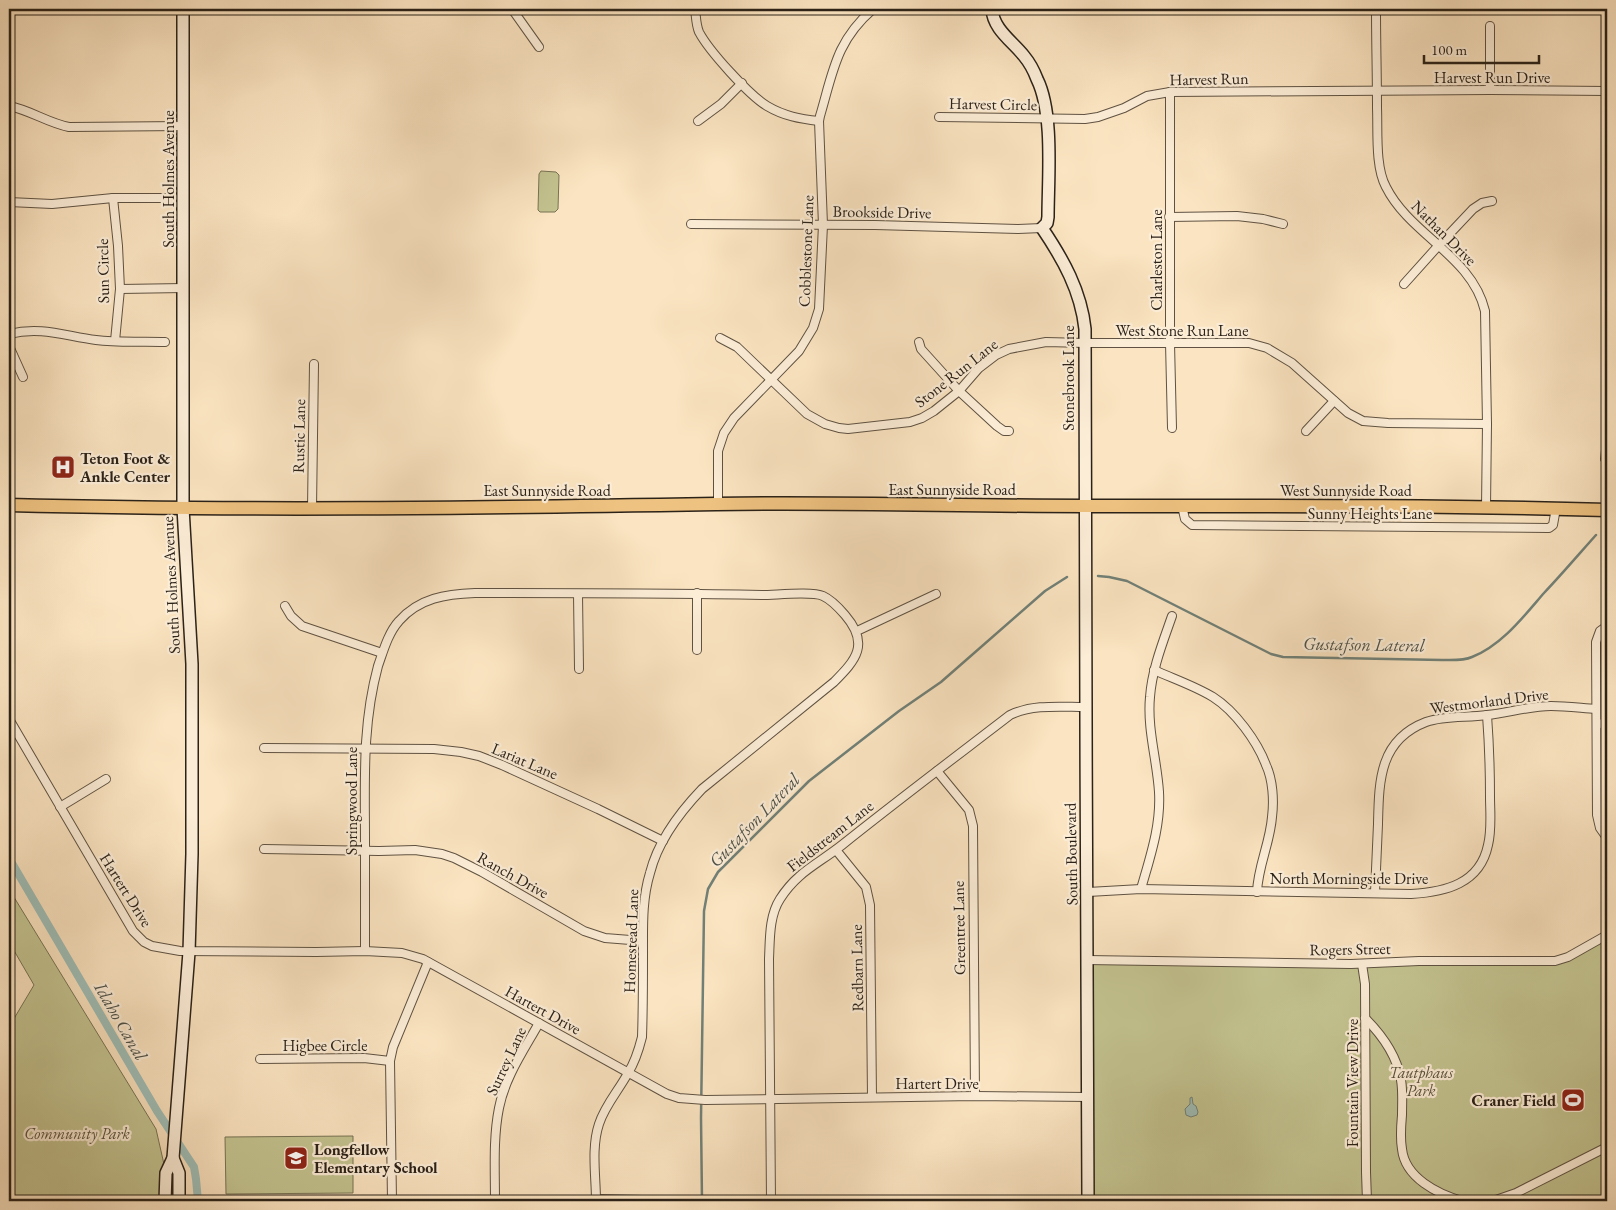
<svg xmlns="http://www.w3.org/2000/svg" width="1616" height="1210" font-family="'EB Garamond',serif">
  <style>
    .green { fill: #c3c390; stroke: #777254 }
    .water { fill: #9fbeb7; stroke: #718077 }
    .lines { fill: none; stroke-linecap: round; stroke-linejoin: round }
    .stream { stroke: #718077; stroke-width: 2.5 }
    .canal { stroke: #9fbeb7; stroke-width: 8 }
    .street-casing { stroke: #5f5242; stroke-width: 10 }
    .secondary-casing { stroke: #2b2218; stroke-width: 14 }
    .primary-casing { stroke: #2b2218; stroke-width: 15 }
    .street { stroke: #fcedd7; stroke-width: 8 }
    .secondary { stroke: #fcedd7; stroke-width: 11 }
    .primary { stroke: #eec280; stroke-width: 12 }
    .labels { text-anchor: middle; dominant-baseline: central; stroke-width: 4.5; stroke-linejoin: round; paint-order: stroke }
    .street-label { font-size: 16px; fill: #2b2218; stroke: #fcedd7 }
    .poi-label { font-size: 16px; font-weight: bold; fill: #2b2218; stroke: #fcedd7; text-anchor: start }
    .park-label { font-size: 16px; font-style: italic; fill: #59523c; stroke: #fcedd7 }
    .water-label { font-size: 18px; font-style: italic; fill: #4e5148; stroke: #fcedd7 }
  </style>
  <rect width="100%" height="100%" fill="#fbe4c1"/>
  <filter id="stains"><feTurbulence type="fractalNoise" baseFrequency=".004" numOctaves="4"/><feColorMatrix values="0 0 0 0 .2 0 0 0 0 .09 0 0 0 0 .02 0 0 0 .5 -.17"/></filter>
  <radialGradient id="worn" r=".72"><stop offset=".6" stop-color="#630" stop-opacity="0"/><stop offset="1" stop-color="#630" stop-opacity=".3"/></radialGradient>
  <g class="green">
    <polygon points="541,171 556,172 559,175 558,209 555,212 540,212 538,210 539,174"/>
    <polygon points="9,889 156,1129 166,1173 164,1201 9,1201 9,1027 34,985 9,942"/>
    <polygon points="1607,935 1607,1201 1088,1201 1087,960 1555,961"/>
    <polygon points="353,1136 353,1193 226,1194 225,1137"/>
  </g>
  <polygon class="water" points="1192,1097 1193,1104 1196,1106 1198,1112 1197,1115 1191,1117 1186,1115 1185,1109 1190,1104 1190,1098"/>
  <g class="lines">
    <g class="stream">
      <path d="M1098 576 1109 577 1127 581 1271 654 1283 657 1442 660C1452 660 1463 661 1472 657 1502 645 1524 616 1544 593 1562 574 1579 554 1596 535"/>
      <polyline points="702,1201 701,1118 704,911 708,889 718,872 809,781 899,711 941,682 1045,591 1067,577"/>
    </g>
    <polyline class="canal" points="9,858 157,1111 194,1167 196,1179 198,1201"/>
    <g class="street-casing">
      <g id="street">
        <polyline points="512,9 539,47"/>
        <path d="M695 9C696 16 696 25 699 32 709 51 749 95 767 106 784 116 800 119 819 121"/>
        <path d="M1376 9C1376 42 1377 75 1377 108 1378 131 1375 167 1386 187 1410 235 1472 256 1485 311L1487 424 1486 507"/>
        <polyline points="1490,90 1490,26"/>
        <polyline points="1170,92 1170,343 1172,428"/>
        <path d="M9 106C30 110 48 123 69 127L184 126"/>
        <polyline points="939,117 1085,119 1098,117 1124,108 1147,96 1170,92 1490,90 1607,91"/>
        <polyline points="698,121 721,104 742,83"/>
        <polyline points="113,198 118,246 120,289 115,341"/>
        <polyline points="9,202 52,204 113,198 166,198"/>
        <polyline points="1169,217 1237,216 1263,219 1283,224"/>
        <polyline points="691,224 875,225 1018,229 1042,228"/>
        <polyline points="1404,284 1439,245 1473,209 1482,203 1492,201"/>
        <polyline points="120,289 184,288"/>
        <path d="M9 334C41 326 65 336 96 340 118 343 142 341 165 342"/>
        <polyline points="720,338 737,347 807,414 825,424 839,428 848,429 910,422 922,418 934,411 959,391 979,368 996,355 1009,349 1046,342 1085,343 1249,343 1267,348 1292,363 1348,413 1363,421 1388,423 1487,424"/>
        <polyline points="919,342 921,349 959,391 997,426 1004,431 1009,431"/>
        <polyline points="9,346 23,377"/>
        <polyline points="1306,431 1334,401"/>
        <polyline points="1605,459 1607,441"/>
        <path d="M718 504V451L724 433 734 418 799 351 813 328 819 309 823 225 819 121 820 116C833 72 836 41 873 9"/>
        <polyline points="1182,506 1185,519 1192,525 1549,528 1553,525 1556,508"/>
        <polyline points="312,508 314,364"/>
        <polyline points="697,593 697,650"/>
        <polyline points="578,594 579,669"/>
        <polyline points="285,606 291,616 302,626 382,653"/>
        <polyline points="1607,626 1600,631 1596,642 1597,815 1600,828 1607,838"/>
        <polyline points="857,631 936,594"/>
        <path d="M1154 670C1174 679 1195 686 1213 697 1235 711 1257 741 1266 765 1273 780 1274 801 1272 817 1270 843 1258 866 1257 892"/>
        <polyline points="9,719 133,931 144,942 152,946 180,951 316,952 365,951 402,953 423,959 667,1094 679,1098 705,1100 975,1096 1088,1097"/>
        <polyline points="1597,723 1607,725"/>
        <polyline points="264,748 434,749 461,752 479,756 502,765 598,809 663,841"/>
        <polyline points="937,771 969,810 973,826 975,1096"/>
        <polyline points="60,807 106,779"/>
        <polyline points="264,849 379,851 415,850 442,854 454,858 482,872 584,931 605,938 643,941"/>
        <polyline points="836,850 866,887 870,905 872,1097"/>
        <path d="M1141 889C1150 857 1161 826 1159 792 1157 760 1147 729 1150 697 1152 669 1163 642 1172 616"/>
        <path d="M1088 892 1141 889 1411 894C1445 892 1480 884 1488 845 1492 829 1490 812 1490 796 1490 769 1489 742 1487 715"/>
        <path d="M1375 892C1376 870 1377 847 1378 824 1379 781 1379 740 1426 722 1445 715 1467 718 1487 715 1508 713 1529 706 1551 706 1566 706 1581 708 1596 709"/>
        <path d="M365 951C365 914 365 878 365 841 365 780 362 725 378 666 383 652 388 633 399 621 419 598 446 594 475 593 570 593 666 593 762 595 776 595 812 591 823 596 832 600 839 608 845 615 870 644 856 660 834 682L702 789C680 812 658 841 650 873 642 899 643 926 643 953 643 981 643 1009 642 1037 639 1049 635 1062 628 1073 619 1090 605 1105 599 1124 591 1148 596 1176 596 1201"/>
        <polyline points="1087,960 1351,964 1419,961 1555,961 1568,957 1607,935"/>
        <polyline points="1362,964 1365,984 1366,1172 1367,1201"/>
        <path d="M1365 1018C1382 1035 1397 1056 1401 1080 1403 1091 1402 1103 1402 1115 1401 1126 1400 1138 1402 1149 1405 1178 1438 1194 1462 1201"/>
        <polyline points="260,1059 364,1058 390,1061"/>
        <polyline points="596,1199 643,1200"/>
        <polyline points="392,1201 390,1061 393,1047 428,962"/>
        <path d="M495 1201C495 1170 493 1138 499 1108 505 1077 524 1050 539 1023"/>
        <path d="M771 1201 769 959C770 939 769 916 780 899 797 872 818 864 842 845 897 801 954 758 1010 715 1033 704 1060 707 1085 707"/>
        <polyline points="1493,1201 1516,1193 1607,1147"/>
      </g>
    </g>
    <g class="secondary-casing">
      <g id="secondary">
        <path d="M992 9C993 29 1012 41 1024 56 1029 62 1034 71 1037 79 1054 113 1048 179 1048 217L1047 223 1042 228C1063 259 1081 291 1085 329 1085 620 1087 910 1088 1201"/>
        <polyline points="173,1158 179,1173 179,1201"/>
        <polyline points="165,1201 166,1173 173,1158 189,952 192,854 192,664 183,508 183,9"/>
      </g>
    </g>
    <g class="primary-casing">
      <path id="primary" d="M9 505C244 511 480 508 716 504 839 502 962 506 1085 506 1259 506 1433 505 1607 510"/>
    </g>
    <use href="#street" class="street"/>
    <use href="#secondary" class="secondary"/>
    <use href="#primary" class="primary"/>
  </g>
  <defs>
    <g id="hospital-square" transform="scale(1.25)"><rect x="-9" y="-9" width="18" height="18" rx="4" fill="#8f2418" stroke="#fcedd7"/><path d="M-5-5h3v3.5h4V-5h3V5h-3V1.5h-4V5h-3Z" fill="#fff"/></g>
    <g id="stadium-square" transform="scale(1.25)"><rect x="-9" y="-9" width="18" height="18" rx="4" fill="#8f2418" stroke="#fcedd7"/><path d="M0-5a6.5 5 0 1 0 0 10a6.5 5 0 1 0 0-10ZM-3.5-1.8h7v3.6h-7Z" fill="#fff"/></g>
    <g id="school-square" transform="scale(1.25)"><rect x="-9" y="-9" width="18" height="18" rx="4" fill="#8f2418" stroke="#fcedd7"/><path d="M0-5L7-2L0 1L-7-2ZM-4 1L0 2.5L4 1V4Q0 6-4 4Z" fill="#fff"/></g>
  </defs>
  <g fill-rule="evenodd">
    <use href="#hospital-square" x="63" y="467"/>
    <use href="#stadium-square" x="1573" y="1100"/>
    <use href="#school-square" x="296" y="1158"/>
  </g>
  <g class="labels">
    <g class="street-label">
      <text x="1492" y="77">Harvest Run Drive</text>
      <text transform="translate(1209 79) rotate(-1)">Harvest Run</text>
      <text transform="translate(993 104) rotate(1)">Harvest Circle</text>
      <text transform="translate(168 179) rotate(-90)">South Holmes Avenue</text>
      <text transform="translate(882 212) rotate(1)">Brookside Drive</text>
      <text transform="translate(1444 233) rotate(45)">Nathan Drive</text>
      <text transform="translate(806 251) rotate(-88)">Cobblestone Lane</text>
      <text transform="translate(1156 260) rotate(-90)">Charleston Lane</text>
      <text transform="translate(103 271) rotate(-91)">Sun Circle</text>
      <text x="1182" y="330">West Stone Run Lane</text>
      <text transform="translate(956 373) rotate(-38)">Stone Run Lane</text>
      <text transform="translate(1068 378) rotate(-90)">Stonebrook Lane</text>
      <text transform="translate(299 436) rotate(-89)">Rustic Lane</text>
      <text x="952" y="489">East Sunnyside Road</text>
      <text x="547" y="490">East Sunnyside Road</text>
      <text x="1346" y="490">West Sunnyside Road</text>
      <text x="1370" y="513">Sunny Heights Lane</text>
      <text transform="translate(171 585) rotate(-93)">South Holmes Avenue</text>
      <text transform="translate(1489 701) rotate(-7)">Westmorland Drive</text>
      <text transform="translate(525 761) rotate(23)">Lariat Lane</text>
      <text transform="translate(351 801) rotate(-90)">Springwood Lane</text>
      <text transform="translate(830 836) rotate(-38)">Fieldstream Lane</text>
      <text transform="translate(1071 854) rotate(-91)">South Boulevard</text>
      <text transform="translate(513 875) rotate(29)">Ranch Drive</text>
      <text x="1349" y="878">North Morningside Drive</text>
      <text transform="translate(126 890) rotate(58)">Hartert Drive</text>
      <text transform="translate(959 928) rotate(-91)">Greentree Lane</text>
      <text transform="translate(631 941) rotate(-88)">Homestead Lane</text>
      <text transform="translate(1350 949) rotate(-1)">Rogers Street</text>
      <text transform="translate(857 968) rotate(-91)">Redbarn Lane</text>
      <text transform="translate(543 1010) rotate(29)">Hartert Drive</text>
      <text x="325" y="1045">Higbee Circle</text>
      <text transform="translate(506 1061) rotate(-65)">Surrey Lane</text>
      <text x="937" y="1083">Hartert Drive</text>
      <text transform="translate(1352 1083) rotate(-90)">Fountain View Drive</text>
    </g>
    <g class="poi-label">
      <text x="80" y="458">Teton Foot &amp;<tspan x="80" dy="18">Ankle Center</tspan></text>
      <text x="1556" y="1100" text-anchor="end">Craner Field</text>
      <text x="314" y="1149">Longfellow<tspan x="314" dy="18">Elementary School</tspan></text>
    </g>
    <g class="park-label">
      <text x="1421" y="1072">Tautphaus<tspan x="1421" dy="18">Park</tspan></text>
      <text x="77" y="1133">Community Park</text>
    </g>
    <g class="water-label">
      <text transform="translate(1364 644) rotate(1)">Gustafson Lateral</text>
      <text transform="translate(754 820) rotate(-46)">Gustafson Lateral</text>
      <text transform="translate(121 1021) rotate(60)">Idaho Canal</text>
    </g>
  </g>
  <rect width="1616" height="1210" fill="none" stroke="#fbe4c1" stroke-width="30"/>
  <rect x="10" y="10" width="1596" height="1190" fill="none" stroke="#2b2218" stroke-width="2.5"/>
  <rect x="15" y="15" width="1586" height="1180" fill="none" stroke="#2b2218"/>
  <path d="M1424 55v8h115v-8" fill="none" stroke="#2b2218" stroke-width="2.5"/>
  <text x="1431" y="55" font-size="15" fill="#2b2218" stroke="#fcedd7" stroke-width="4" paint-order="stroke">100 m</text>
  <rect width="100%" height="100%" filter="url(#stains)"/>
  <rect width="100%" height="100%" fill="url(#worn)"/>
</svg>
